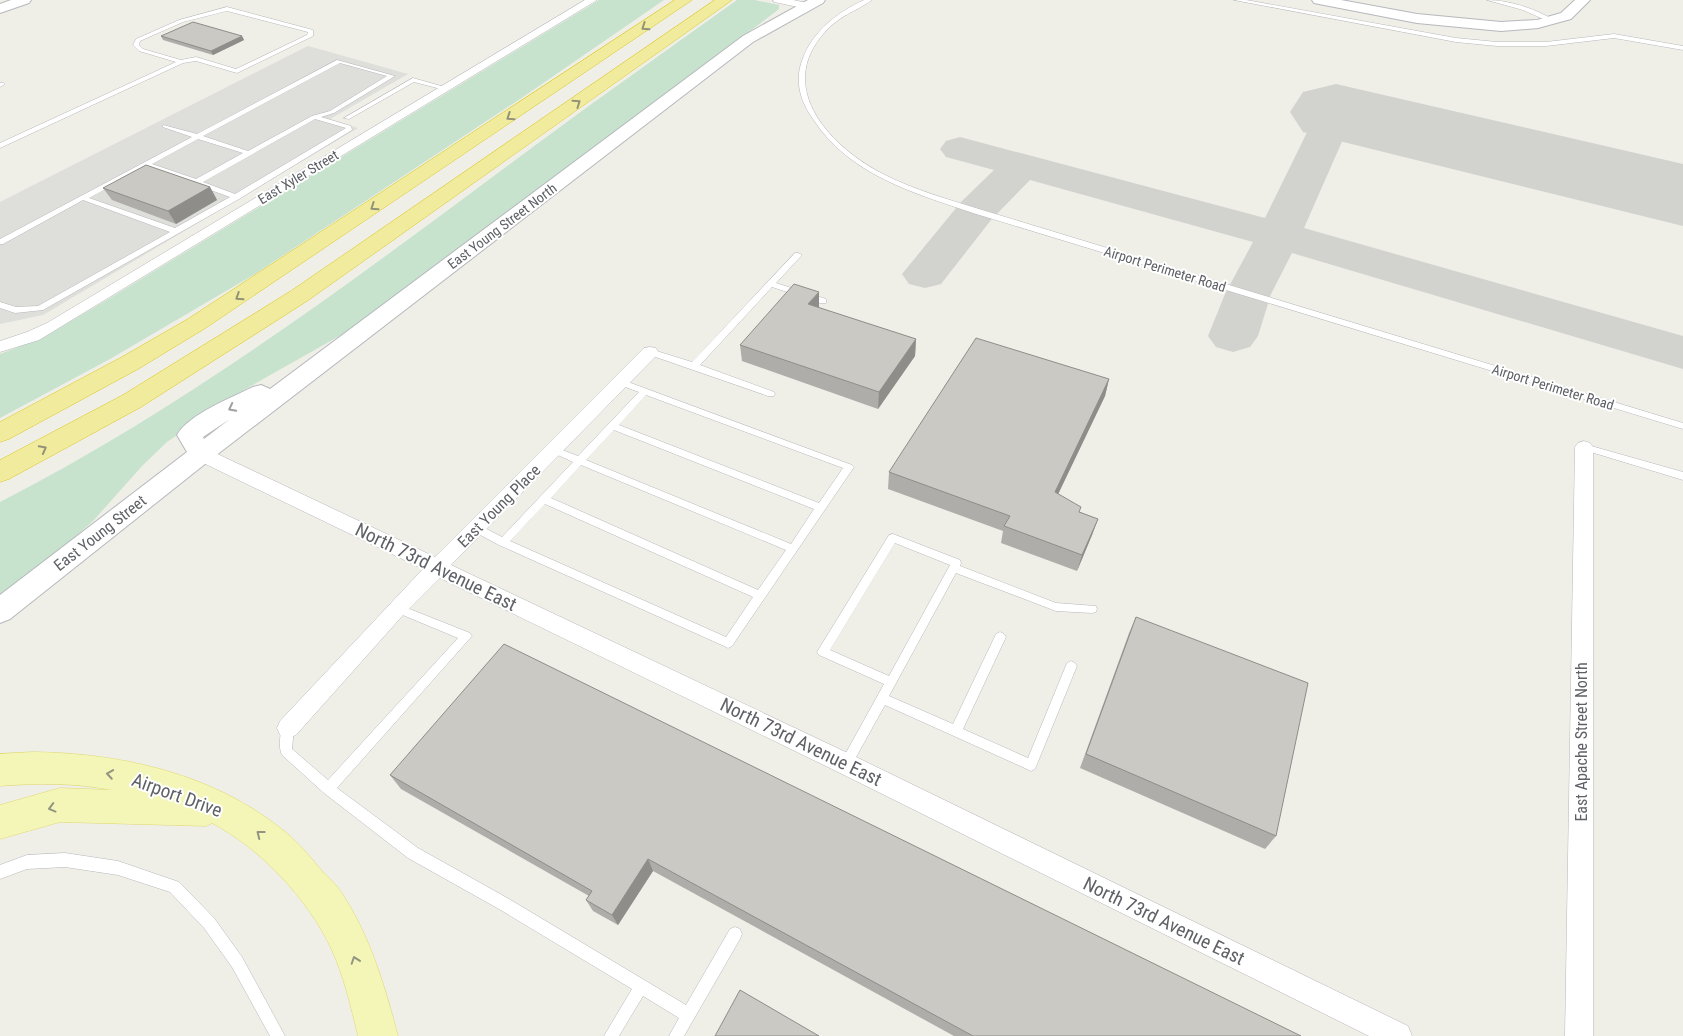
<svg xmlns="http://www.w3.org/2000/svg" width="1683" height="1036" font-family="'Roboto Condensed',sans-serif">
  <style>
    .industrial { fill: #dededa }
    .green { fill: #c7e3cd }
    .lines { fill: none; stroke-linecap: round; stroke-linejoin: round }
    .taxiway { fill: #d2d2cf; fill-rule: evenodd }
    .runway { fill: #d2d2cf; fill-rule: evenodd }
    .lane-casing { stroke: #b7b8bc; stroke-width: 1 }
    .street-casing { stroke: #b7b8bc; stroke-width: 1 }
    .secondary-casing { stroke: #b6b8bd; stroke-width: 2 }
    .primary-casing { stroke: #e1d86f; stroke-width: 1 }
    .highway-casing { stroke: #dac51c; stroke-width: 1 }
    .lane { fill: #fff; fill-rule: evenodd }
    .street { fill: #fff; fill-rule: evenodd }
    .secondary { fill: #fff; fill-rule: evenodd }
    .primary { fill: #f3f6b6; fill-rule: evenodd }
    .highway { fill: #f1ec9d; fill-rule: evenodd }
    .wall { fill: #afada9 }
    .shaded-wall { fill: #8e8d89 }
    .building { fill: #cbc9c4; stroke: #8e8d89 }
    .oneway { stroke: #929279 }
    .oneway2 { stroke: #9fa0a3 }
    .oneway3 { stroke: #939582 }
    .labels { text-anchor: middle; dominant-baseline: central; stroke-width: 4; stroke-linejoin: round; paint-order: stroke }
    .far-street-label { font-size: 14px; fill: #5f6166; stroke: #fff }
    .street-label { font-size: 16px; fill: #5f6166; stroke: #fff }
    .near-street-label { font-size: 19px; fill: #5f6166; stroke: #fff }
  </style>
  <rect width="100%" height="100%" fill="#efefe8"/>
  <polygon class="industrial" points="308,46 408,74 330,119 358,128 43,315 0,324 0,202"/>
  <g class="green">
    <polygon points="599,0 664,0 523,97 255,274 110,359 0,418 0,354 44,337 110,298"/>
    <path d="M737 0H755L779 5V9L373 317 235 395 167 442 143 465 93 521 44 564 0 598V502C193 403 363 273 537 144 603 95 670 48 737 0Z"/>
  </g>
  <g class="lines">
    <polygon class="taxiway" points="1336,101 1349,104 1355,112 1304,228 1683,336 1683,369 1292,253 1271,294 1258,336 1250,347 1233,352 1216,347 1208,336 1225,294 1253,242 1030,180 991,220 941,284 925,288 909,284 902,274 961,202 994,170 946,157 940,149 946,141 960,137 1265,218 1317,112 1323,104"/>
    <polygon class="runway" points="1336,84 1683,164 1683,226 1303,132 1290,112 1303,92"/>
    <g class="lane-casing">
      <g id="lane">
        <path d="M864 0H872C855 12 840 15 825 32 773 89 833 149 885 175 915 190 947 199 979 209L1683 423V429L973 213C914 193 849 175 813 119 800 101 794 80 803 58 813 31 838 12 864 0Z"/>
        <polygon points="1234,0 1246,0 1456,38 1497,42 1546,42 1614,34 1683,46 1683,50 1614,38 1546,46 1497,46 1456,42"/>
        <path d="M1487 0C1509 0 1537 9 1555 21L1550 22 1523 10Z"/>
        <path d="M227 7 313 30V36L237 73 196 61 183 63 0 148V143L176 62 139 51 133 45 136 39 179 20ZM227 11 308 32 307 35 236 69 196 57 181 60 143 49 139 45 140 41 183 22Z"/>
        <path d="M337 60 395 76 334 113 321 117 351 126 352 130 239 199 43 310 15 313 0 308V302L16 307 38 306 170 232 83 200 3 244H0V239L192 137 163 127V125L197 134ZM340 63 387 76 330 111 312 116 248 151 203 136ZM315 119 346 128 235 194 203 182ZM198 139 243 153 196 179 152 164ZM147 167 230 197 175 228 89 198Z"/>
        <polygon points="413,78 448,88 445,90 414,82 349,119 344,118"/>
        <polygon points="0,83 4,83 5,84 0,87"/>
        <polygon points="795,253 798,253 802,255 776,283 826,299 826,303 820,303 772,287 700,365 774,392 775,394 774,396 768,396 647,354 647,350 650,349 692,362"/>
        <path d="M620 379 852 465 854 467 732 646 728 648 724 646 499 545 473 531 472 528 473 525 477 524 502 537 573 462 551 452 549 450 551 448H557L578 456 639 392 617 384 616 382ZM646 395 843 468 819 503 619 425ZM614 430 814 509 791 544 586 460ZM581 465 786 550 758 590 551 498ZM545 504 753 597 726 637 510 541Z"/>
        <polygon points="1584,444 1683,472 1683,480 1581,449 1579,447 1581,445"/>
        <path d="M893 534 960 560 961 563 960 566 1056 603 1096 606 1097 609 1096 612 1092 613 1056 611 956 573 889 696 953 724 996 634 1000 632 1004 634 1006 637 963 729 1028 758 1067 663 1071 661 1075 663 1077 666 1035 769 1031 771 1027 769 885 705 850 768 846 770 842 768 840 764 842 760 884 684 819 655 817 652 889 535ZM895 543 950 565 889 676 830 650Z"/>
        <path d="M397 604 470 633 472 636 337 788 418 848 509 899 686 1005 730 929 735 927 740 929 742 934 740 939 684 1036H669L679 1018 643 996 619 1036H604L632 989 499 909 408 858 324 793 282 755C278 747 280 732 284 724L288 723 292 724 294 728 292 749 328 780 458 638 393 611 392 608 393 605Z"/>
        <polygon points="65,853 118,861 179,882 214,918 242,957 285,1036 270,1036 232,967 204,928 170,892 118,875 65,867 27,869 0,879 0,865 27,855"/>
      </g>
    </g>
    <g class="street-casing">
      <g id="street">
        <polygon points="585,0 597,0 57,329 39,340 0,352 0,341 27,332 47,323"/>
        <polygon points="773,0 793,0 812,4 813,6 808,9 774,2"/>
        <polygon points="650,347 656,348 658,352 656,356 451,565 854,756 1408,1026 1412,1036 1369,1036 838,772 440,578 404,614 296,735 288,738 280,735 277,728 280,721 423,569 195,459 192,454 195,449 201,448 207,449 435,557 644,348"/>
        <polygon points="1584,441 1590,443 1593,447 1593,1036 1565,1036 1575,447 1578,443"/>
      </g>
    </g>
    <g class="secondary-casing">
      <g id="secondary">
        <polygon points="11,0 31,0 29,3 0,13 0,4"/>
        <path d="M808 0H825L823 3 753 42 210 460 10 619 0 623V595L187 452 177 435C189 414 231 398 253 387L261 385 270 389 743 36ZM230 419 204 439 203 437Z"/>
        <polygon points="1312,0 1341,0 1417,14 1501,22 1537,20 1561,13 1575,0 1590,0 1571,19 1538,28 1501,31 1417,23 1319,4 1314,3"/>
      </g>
    </g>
    <g class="primary-casing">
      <path id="primary" d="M33 752C119 753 210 773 279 827 295 839 308 854 321 870 328 877 336 884 341 892 370 935 385 987 398 1036H358C351 1007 344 976 331 948 308 899 260 848 212 823L206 826 60 822 0 839V805L60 788 112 790C75 783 38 783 0 786V754Z"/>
    </g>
    <g class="highway-casing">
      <g id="highway">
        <polygon points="675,0 692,0 204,329 138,369 9,439 0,442 0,422 122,357 188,319"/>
        <polygon points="715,0 732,0 307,301 141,407 9,479 0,482 0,460 123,395 291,291"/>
      </g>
    </g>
    <use href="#lane" class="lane"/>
    <use href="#street" class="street"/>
    <use href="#secondary" class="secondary"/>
    <use href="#primary" class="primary"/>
    <use href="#highway" class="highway"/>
  </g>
  <g class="wall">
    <polygon points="161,36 242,36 244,40 213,55 163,40"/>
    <polygon points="210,187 217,200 176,224 112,200 103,188"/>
    <polygon points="819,308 916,339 915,356 878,409 742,361 740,345"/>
    <polygon points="1109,379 1105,396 1058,494 1080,512 1098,519 1092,535 1077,571 1001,543 1003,531 888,489 889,472"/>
    <polygon points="1136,617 1276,836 1265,849 1080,768 1129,633"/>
    <polygon points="390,775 1301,1036 954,1036 653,871 618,925 593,911 586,900 589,896 401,789"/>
  </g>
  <g class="shaded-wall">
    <polygon points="242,36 244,40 213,55 211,51"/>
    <polygon points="210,187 217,200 176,224 168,211"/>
    <polygon points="819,292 819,308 808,304"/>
    <polygon points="916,339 915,356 878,409 879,392"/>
    <polygon points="1109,379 1105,396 1051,509 1055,492"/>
    <polygon points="1098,519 1092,535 1077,571 1082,555"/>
    <polygon points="648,859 653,871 618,925 612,915"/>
  </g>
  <g class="building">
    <polygon points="193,22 242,36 211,51 161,36"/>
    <polygon points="146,165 210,187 168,211 103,188"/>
    <polygon points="794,284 819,292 808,304 916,339 879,392 740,345"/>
    <polygon points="976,338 1109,379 1055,492 1081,507 1079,512 1098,519 1082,555 1004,526 1010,516 889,472"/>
    <polygon points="1136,617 1308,683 1276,836 1086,754"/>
    <polygon points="504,644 1301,1036 973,1036 648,859 612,915 586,900 592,891 390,775"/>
    <polygon points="740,990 819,1036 715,1036"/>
  </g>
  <defs><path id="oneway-chevron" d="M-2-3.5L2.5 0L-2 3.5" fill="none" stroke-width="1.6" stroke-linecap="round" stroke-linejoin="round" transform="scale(1.25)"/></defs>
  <g class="oneway">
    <use href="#oneway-chevron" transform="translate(645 27) rotate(146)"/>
    <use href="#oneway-chevron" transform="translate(577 103) rotate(-35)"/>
    <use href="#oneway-chevron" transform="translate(510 117) rotate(146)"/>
    <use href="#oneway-chevron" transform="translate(374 207) rotate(146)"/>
    <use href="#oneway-chevron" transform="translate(239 297) rotate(147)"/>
    <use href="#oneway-chevron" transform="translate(43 449) rotate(-28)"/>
  </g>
  <use class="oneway2" href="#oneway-chevron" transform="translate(232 408) rotate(153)"/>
  <g class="oneway3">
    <use href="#oneway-chevron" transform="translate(110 774) rotate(-171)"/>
    <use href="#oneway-chevron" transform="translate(52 808) rotate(165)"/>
    <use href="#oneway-chevron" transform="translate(260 834) rotate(-142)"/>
    <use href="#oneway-chevron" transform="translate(355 960) rotate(-109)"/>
  </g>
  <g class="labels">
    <g class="far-street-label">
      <text transform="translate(298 177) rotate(-31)">East Xyler Street</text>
      <text transform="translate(502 226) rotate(-37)">East Young Street North</text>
      <text transform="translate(1165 269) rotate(17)">Airport Perimeter Road</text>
      <text transform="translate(1553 387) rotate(17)">Airport Perimeter Road</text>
    </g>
    <g class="street-label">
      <text transform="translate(499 506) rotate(-45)">East Young Place</text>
      <text transform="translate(100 533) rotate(-38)">East Young Street</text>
      <text transform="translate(1581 742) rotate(-90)">East Apache Street North</text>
    </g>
    <g class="near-street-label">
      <text transform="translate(436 567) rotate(26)">North 73rd Avenue East</text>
      <text transform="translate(801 742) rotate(26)">North 73rd Avenue East</text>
      <text transform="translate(177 795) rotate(20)">Airport Drive</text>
      <text transform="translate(1164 921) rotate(26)">North 73rd Avenue East</text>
    </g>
  </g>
</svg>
